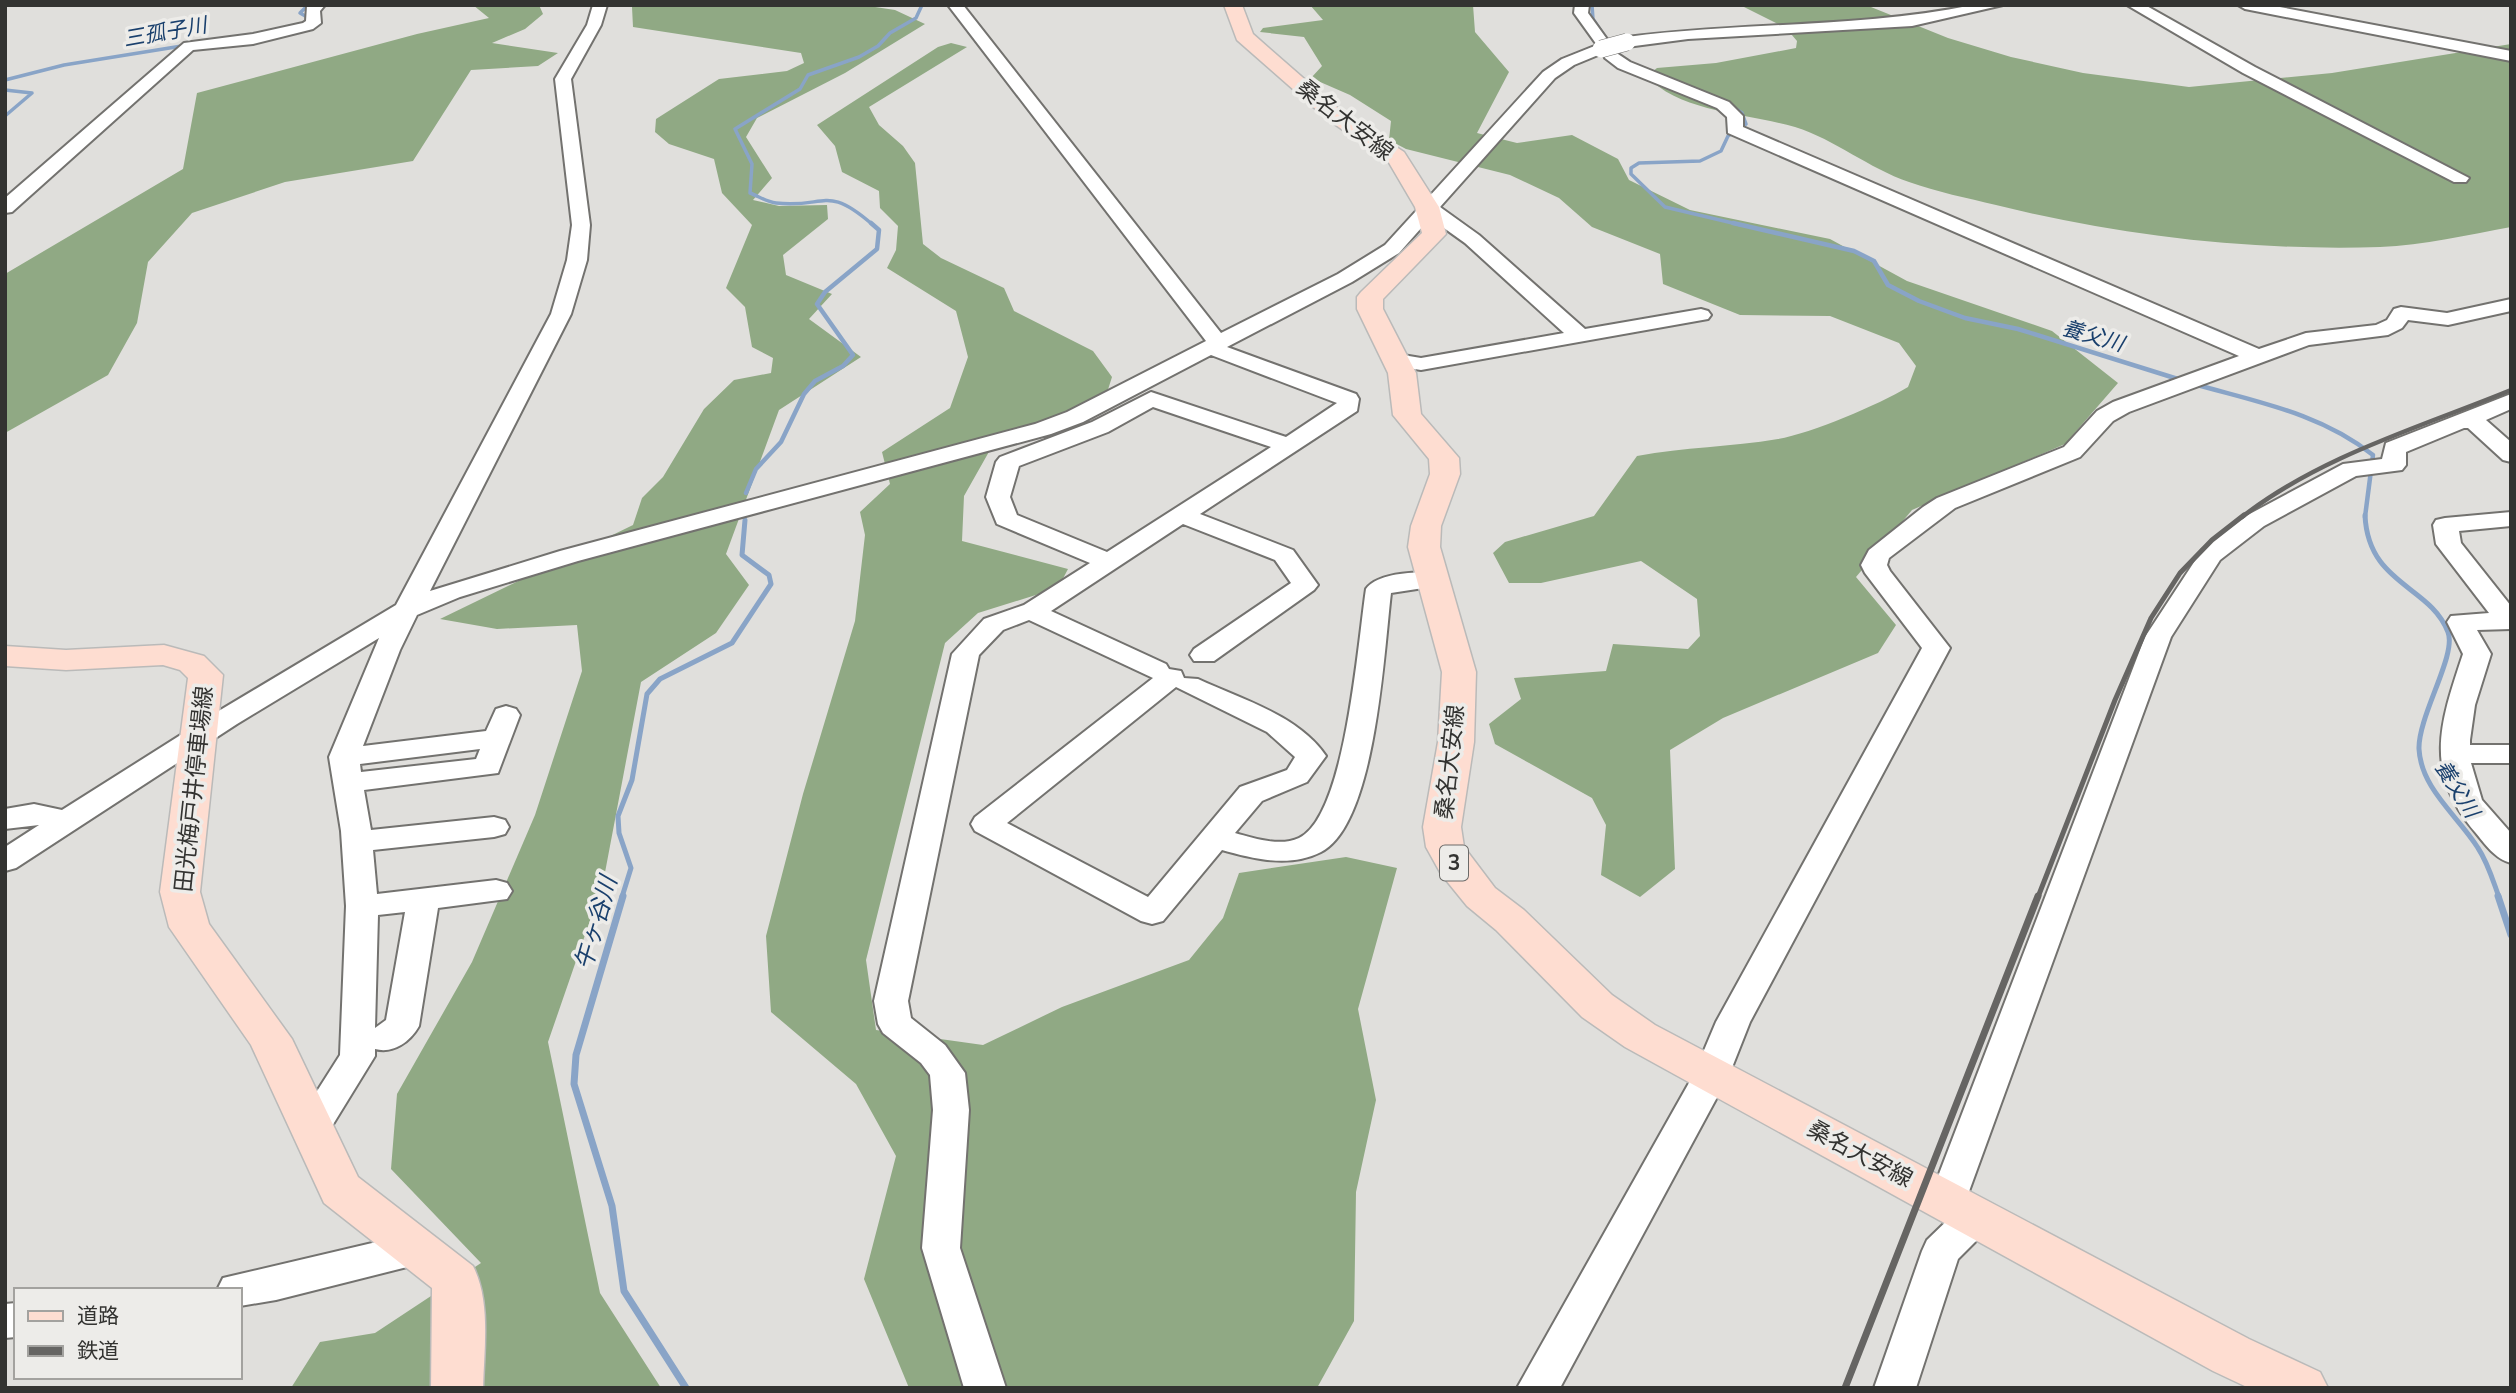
<svg xmlns="http://www.w3.org/2000/svg" width="2516" height="1393" font-family="'Nunito Sans','Noto Sans JP',sans-serif">
  <style>
    .forest { fill: #90a984 }
    .lines { fill: none; stroke-linecap: round; stroke-linejoin: round }
    .stream-far3 { stroke: #89a4c7; stroke-width: 3.5 }
    .stream-far2 { stroke: #89a4c7; stroke-width: 4.5 }
    .stream-far1 { stroke: #89a4c7; stroke-width: 5 }
    .stream { stroke: #89a4c7; stroke-width: 7 }
    .minor-casing { stroke: #73726f; stroke-width: 4 }
    .major-casing { stroke: #babab9; stroke-width: 3 }
    .minor { fill: #fff; fill-rule: evenodd }
    .major { fill: #feddd1; fill-rule: evenodd }
    .rail-far2 { stroke: #666563; stroke-width: 4.5 }
    .rail-far1 { stroke: #666563; stroke-width: 5 }
    .rail { stroke: #666563; stroke-width: 7 }
    .minor-bridge-casing { stroke: #73726f; stroke-width: 18; stroke-linecap: butt }
    .minor-bridge { stroke: #fff; stroke-width: 17 }
    .labels { text-anchor: middle; dominant-baseline: central; stroke-width: 7; stroke-linejoin: round; paint-order: stroke }
    .far-water-label { font-size: 21px; font-style: italic; fill: #1a406d; stroke: #edece9 }
    .shield { fill: #edece9; stroke: #6b6a68; stroke-width: 2 }
    .shield-label { font-size: 21px; font-weight: bold; fill: #333331 }
    .street-label { font-size: 23px; fill: #333331; stroke: #edece9 }
    .water-label { font-size: 24px; font-style: italic; fill: #1a406d; stroke: #edece9 }
  </style>
  <rect width="100%" height="100%" fill="#e0dfdc"/>
  <g class="forest">
    <polygon points="473,5 539,5 543,14 525,29 492,43 558,53 538,66 471,70 413,161 285,182 192,213 148,262 137,323 108,375 5,433 5,274 183,169 197,93 417,34 489,18"/>
    <polygon points="623,5 862,5 895,10 925,24 845,73 757,118 746,137 772,178 753,200 779,206 827,205 828,219 783,255 786,275 832,294 809,319 861,357 779,410 726,554 749,585 716,633 641,682 603,883 548,1042 600,1293 661,1388 291,1388 320,1342 375,1333 481,1263 391,1169 397,1094 472,962 535,815 582,671 577,625 497,629 440,619 633,525 642,498 663,477 704,409 734,380 771,373 773,358 752,347 745,307 726,288 752,225 722,193 714,159 669,144 655,132 656,119 719,79 787,71 804,63 801,53 633,27 632,7"/>
    <path d="M1310 5H1473L1475 32 1509 72 1477 133 1517 143 1572 135 1618 159 1629 180 1690 210 1830 239 1907 281 2052 331 2118 383 2065 444 1912 510 1856 577 1896 625 1878 653 1723 718 1670 750 1675 869 1640 897 1601 875 1606 825 1592 798 1495 744 1489 724 1521 699 1514 678 1606 671 1613 644 1688 649 1700 636 1697 599 1641 561 1541 583H1509L1493 553 1505 542 1594 516 1637 456C1684 447 1731 447 1778 439 1812 433 1878 405 1908 387L1916 366 1899 343 1830 316 1740 315 1663 284 1660 254 1592 227 1559 198 1510 175 1406 149 1389 140 1391 121 1350 95 1311 78 1322 66 1304 37 1260 32 1263 28 1323 20Z"/>
    <path d="M1740 5H1866L1948 38 2011 57 2083 73 2189 87 2332 73 2511 44V227C2468 235 2424 245 2380 247 2252 251 2120 236 1996 205 1967 198 1937 192 1909 182 1868 168 1836 140 1795 127 1751 114 1678 112 1647 76L1657 68 1716 63 1796 48 1797 41 1786 28Z"/>
    <polygon points="951,43 967,47 869,107 879,125 903,146 915,163 923,244 941,258 1004,288 1014,311 1093,351 1112,377 1104,402 999,434 964,496 962,541 1068,569 1058,588 978,613 945,643 866,960 876,1030 983,1045 1062,1007 1189,960 1223,918 1239,873 1346,857 1397,868 1358,1009 1376,1100 1356,1192 1354,1321 1317,1388 909,1388 864,1279 896,1156 856,1084 771,1012 766,936 803,794 855,621 865,535 860,512 890,484 882,452 950,408 968,357 956,311 887,268 896,250 898,226 880,208 879,191 842,172 835,146 817,125 938,47"/>
  </g>
  <g class="lines">
    <g class="stream-far3">
      <polyline points="1592,5 1593,19 1607,40"/>
      <polyline points="301,25 306,23 307,17 300,13 308,5"/>
      <polyline points="5,80 64,65 188,45"/>
      <polyline points="5,90 32,93 5,116"/>
      <polyline points="1730,105 1742,113 1746,124 1728,136 1721,151 1700,161 1639,163 1631,168 1631,174 1665,207 1741,225"/>
      <path d="M873 225C825 183 826 209 776 203 767 202 758 196 750 193L752 164 735 129 800 89 808 75 859 57 878 46 890 33 916 18 922 5"/>
    </g>
    <g class="stream-far2">
      <polyline points="1733,223 1854,251 1874,261 1888,285 1919,301 1965,318 2018,329 2181,380"/>
      <path d="M2194 384C2257 402 2320 413 2373 455L2365 517"/>
      <polyline points="746,493 756,469 781,442 804,394 815,381 843,366 853,355 817,304 825,292 877,249 879,230 871,223"/>
    </g>
    <g class="stream-far1">
      <path d="M2365 515C2368 585 2430 585 2448 632 2457 655 2418 716 2419 749 2421 789 2459 817 2478 848 2488 863 2493 881 2499 897"/>
      <polyline points="622,897 631,868 619,833 618,816 632,780 647,694 660,679 732,643 771,584 769,575 742,555 745,520"/>
    </g>
    <g class="stream">
      <polyline points="623,896 576,1055 574,1084 612,1206 624,1291 686,1388"/>
      <polyline points="2498,896 2511,935"/>
    </g>
    <g class="minor-casing">
      <g id="minor">
        <polygon points="325,5 320,11 321,23 313,29 253,44 193,50 12,212 5,213 5,198 184,43 253,34 303,23 306,21 307,6"/>
        <path d="M593 5H607L601 25 571 79 590 225 587 260 571 314 430 591 560 551 1035 424 1067 412 1206 341 948 5H963L1221 333 1338 274 1385 245 1543 72 1562 59 1597 45 1574 13 1575 5H1589L1588 13 1609 42 1605 45 1607 51 1615 52 1630 62 1729 102 1743 116V127L2259 349 2306 333 2376 325 2387 320 2394 309 2401 307 2447 313 2511 299V311L2448 325 2408 320 2402 328 2388 335 2309 345 2129 412 2113 421 2080 457 1955 508 1889 558 1887 565 1890 571 1950 648 1750 1022 1729 1075 1560 1388H1517L1694 1074 1716 1022 1922 648 1865 573 1861 565 1869 550 1923 507 1937 498 2064 447 2097 411 2113 402 2239 356 1728 133 1727 117 1717 108 1618 68 1605 58 1603 53 1574 65 1555 78 1440 207 1479 235 1585 329 1701 309 1708 311 1711 315 1708 319 1421 370 1389 365 1386 360 1397 354 1421 358 1564 333 1465 243 1430 218 1399 253 1352 282 1227 347 1356 394 1359 399 1357 411 1200 514 1293 550 1318 585 1314 590 1214 661H1194L1190 655 1194 649 1291 583 1275 560 1183 524 1051 611 1166 664 1169 669 1181 671 1184 678 1198 679C1241 699 1298 715 1326 756L1307 782 1262 801 1235 833C1253 838 1280 847 1299 838 1346 816 1358 640 1366 589 1378 572 1424 570 1443 575L1447 580 1443 585 1391 593C1384 650 1376 824 1321 852 1290 868 1254 859 1222 850L1163 921 1152 924 1141 921 975 831 971 824 975 817 1153 678 1029 620 1003 630 979 655 908 1001 911 1018 945 1045 965 1073 969 1110 960 1248 1006 1388H964L922 1248 933 1110 930 1075 921 1063 883 1033 878 1024 874 1001 952 654 984 619 1024 605 1090 563 997 524 986 497 996 462 1000 457 1092 422 1151 392 1286 437 1337 403 1211 355 1083 422 1051 434 578 561 460 597 417 615 400 650 363 746 486 731 496 709 506 706 516 709 520 715 498 773 364 790 371 830 494 817 505 820 509 827 505 834 494 837 373 850 377 894 496 880 507 883 512 891 507 899 438 908 419 1026C410 1042 393 1054 375 1049V1056L324 1139 311 1143 298 1139 293 1129 340 1055 346 906 341 831 329 757 379 638 237 724 16 868 5 871V847L39 825 5 829V809L34 804 62 810 217 712 396 605 551 314 567 260 572 225 555 79 587 25ZM1153 407 1271 447 1107 552 1017 515 1010 497 1019 466 1108 432ZM1176 687 1267 732 1295 757 1287 770 1240 787 1148 897 1007 823ZM480 749 476 759 361 772 360 764ZM405 912 386 1020 375 1028 378 915Z"/>
        <path d="M1973 5H2003L1912 26 1688 39 1627 47 1619 42 1627 37C1742 22 1859 28 1973 5Z"/>
        <polygon points="2127,5 2145,5 2255,67 2469,178 2466,182 2454,182 2243,73"/>
        <polygon points="2238,5 2269,5 2511,51 2511,61 2245,9"/>
        <polygon points="2511,394 2511,409 2486,420 2511,442 2511,462 2503,460 2468,428 2464,428 2406,452 2406,465 2402,470 2356,476 2264,526 2220,560 2171,637 1964,1205 1977,1201 1990,1205 1996,1216 1990,1227 1958,1259 1916,1388 1874,1388 1922,1251 1927,1240 1956,1212 1948,1215 1935,1211 1929,1200 2145,637 2202,550 2246,516 2343,464 2382,459 2386,443"/>
        <path d="M2511 512V526L2459 531 2461 543 2511 606V629L2477 630 2491 654 2475 705 2470 740V745H2511V763H2471L2482 800 2511 833V863C2495 859 2485 844 2475 832 2423 771 2440 723 2463 654L2447 622 2451 616 2489 613 2436 544 2433 525 2436 520 2445 518Z"/>
        <polygon points="419,1232 433,1237 438,1248 433,1259 419,1264 276,1300 240,1306 240,1290 217,1290 223,1278"/>
        <polygon points="16,1303 16,1337 5,1338 5,1304"/>
      </g>
    </g>
    <g class="major-casing">
      <g id="major">
        <polygon points="1224,5 1242,5 1253,34 1341,111 1404,152 1439,207 1446,234 1383,299 1383,309 1416,373 1421,414 1459,458 1460,474 1441,526 1440,547 1476,672 1474,742 1461,827 1464,847 1495,888 1524,910 1612,995 1655,1025 2249,1339 2320,1372 2328,1388 2249,1388 2213,1371 1625,1047 1582,1017 1496,930 1467,906 1441,874 1426,847 1423,827 1438,742 1442,672 1408,547 1411,526 1430,474 1429,459 1393,415 1388,373 1357,309 1357,297 1361,292 1422,233 1415,207 1388,161 1327,119 1237,40"/>
        <path d="M164 645 204 656 223 675 200 892 209 924 292 1039 358 1177 473 1266C491 1301 484 1349 483 1388H431L432 1288 324 1203 251 1045 169 927 160 892 188 678 180 670 163 665 66 670 5 666V646L66 650Z"/>
      </g>
    </g>
    <use href="#minor" class="minor"/>
    <use href="#major" class="major"/>
    <path class="rail-far2" d="M2242 517C2320 456 2421 427 2511 390"/>
    <polyline class="rail-far1" points="2038,897 2115,700 2151,618 2180,573 2212,540 2244,515"/>
    <polyline class="rail" points="1845,1388 2038,896"/>
    <g class="minor-bridge-casing">
      <polyline id="minor-bridge" points="1601,49 1627,42"/>
    </g>
    <use href="#minor-bridge" class="minor-bridge"/>
  </g>
  <g class="labels">
    <g class="far-water-label">
      <text transform="translate(165 32) rotate(-10)">三孤子川</text>
      <text transform="translate(2093 336) rotate(16)">養父川</text>
      <text transform="translate(2457 789) rotate(58)">養父川</text>
    </g>
    <rect class="shield" x="1440" y="845.5" width="28" height="35" rx="5"/>
    <g class="shield-label">
      <text x="1454" y="863">3</text>
    </g>
    <g class="street-label">
      <text transform="translate(1345 120) rotate(38)">桑名大安線</text>
      <text transform="translate(1450 762) rotate(-84)">桑名大安線</text>
      <text transform="translate(194 789) rotate(-84)">田光梅戸井停車場線</text>
      <text transform="translate(1860 1154) rotate(28)">桑名大安線</text>
    </g>
    <g class="water-label">
      <text transform="translate(596 923) rotate(-74)">午ヶ谷川</text>
    </g>
  </g>
  <rect width="2516" height="1393" fill="none" stroke="#333331" stroke-width="14"/>
  <rect x="14" y="1288" width="228" height="91" fill="#edece9" stroke="#a3a29f" stroke-width="2"/>
  <rect x="28" y="1311" width="35" height="10" fill="#feddd1" stroke="#a3a29f" stroke-width="2"/>
  <text x="77" y="1323" font-size="21" fill="#333331">道路</text>
  <rect x="28" y="1346" width="35" height="10" fill="#666563" stroke="#a3a29f" stroke-width="2"/>
  <text x="77" y="1358" font-size="21" fill="#333331">鉄道</text>
</svg>
